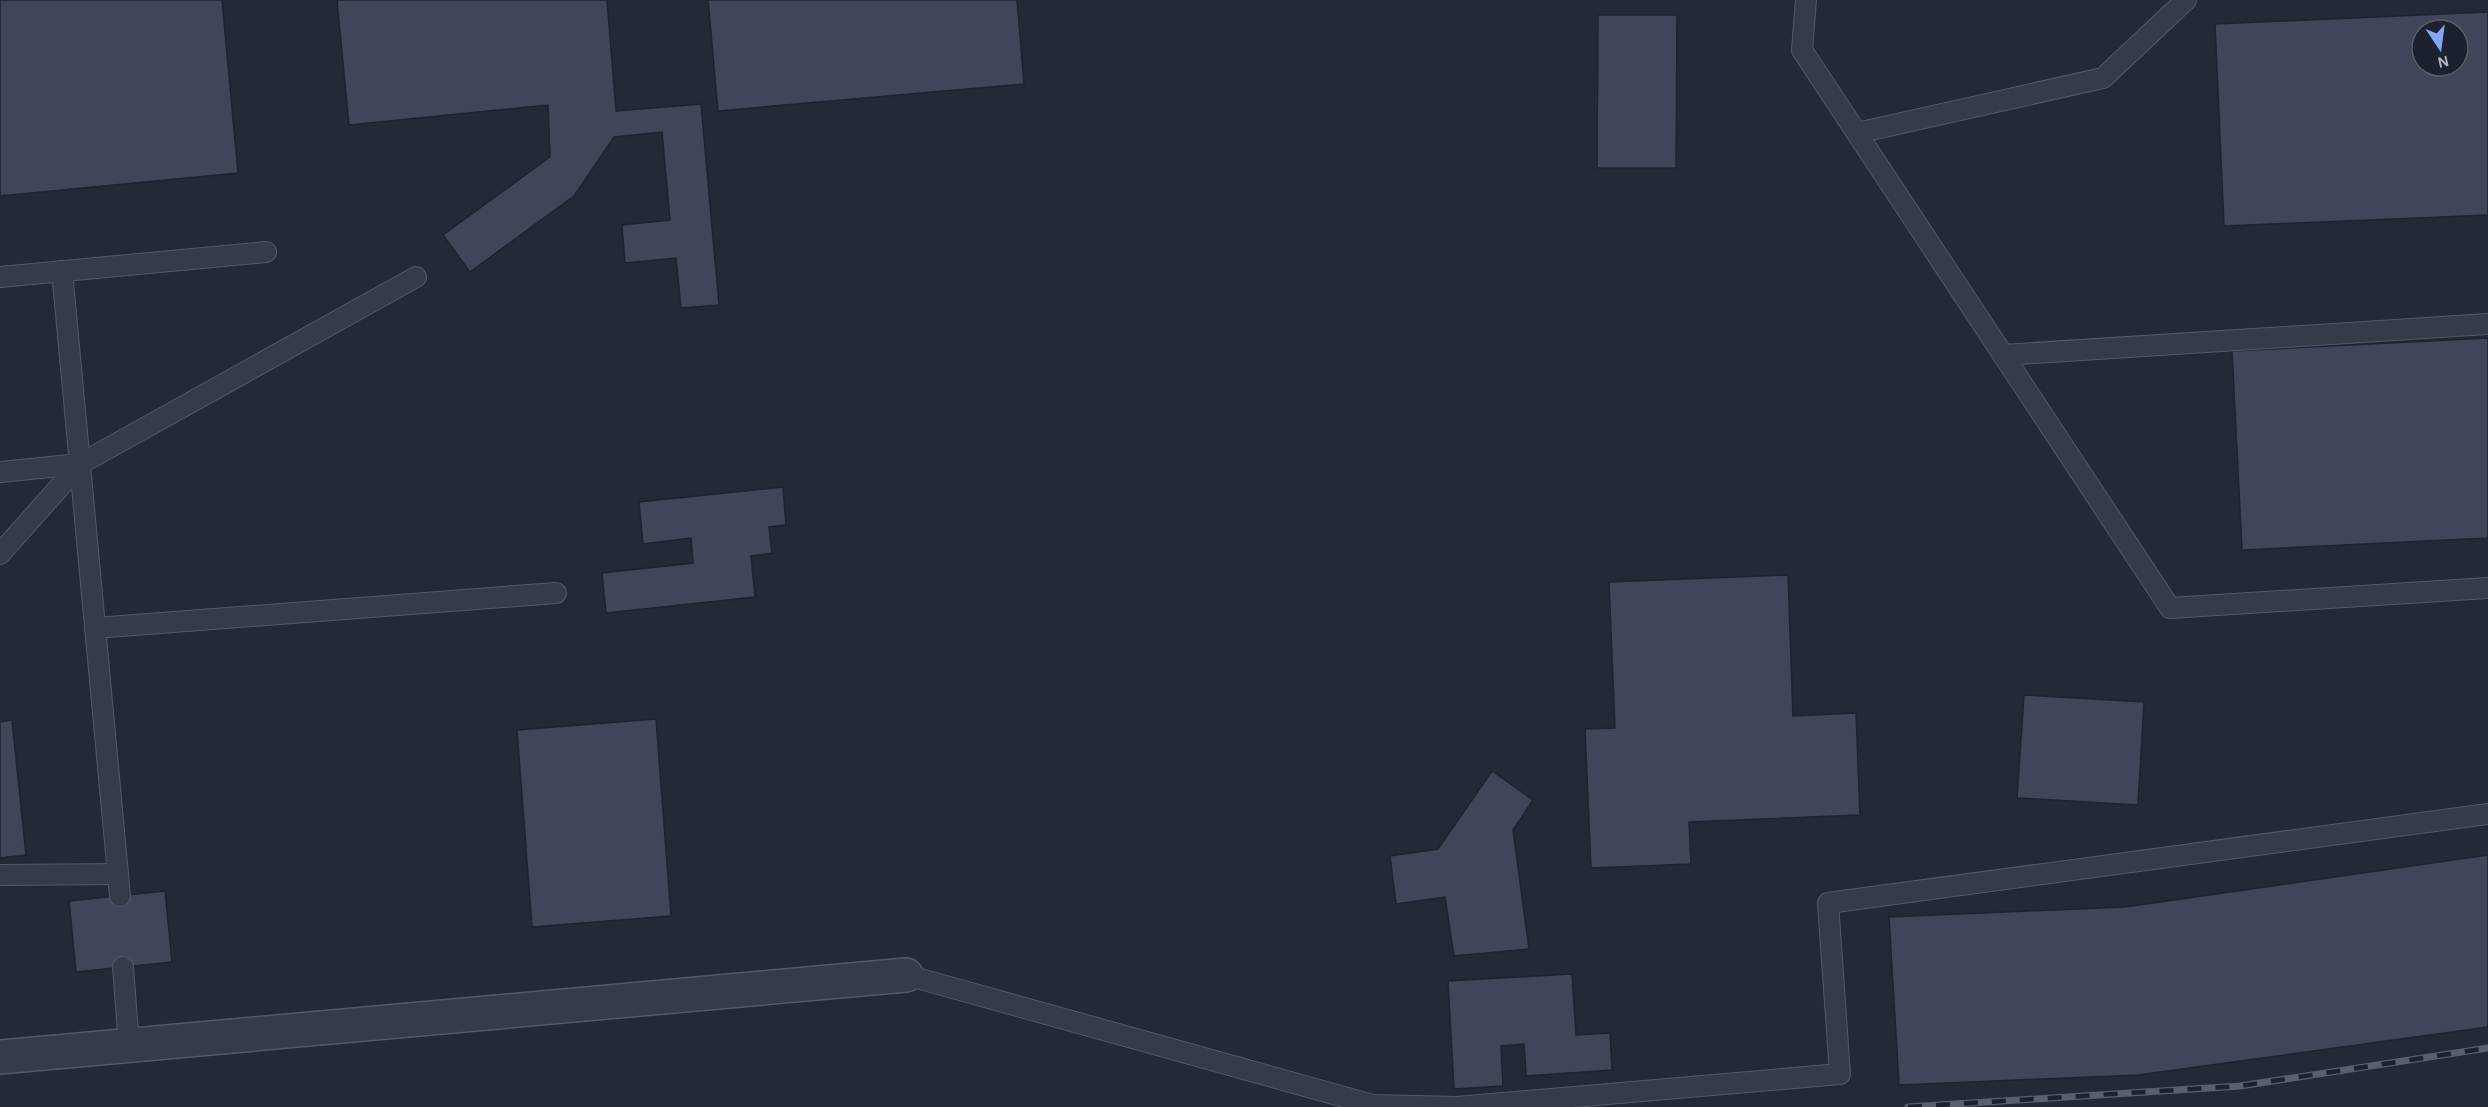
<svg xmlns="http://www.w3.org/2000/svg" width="2488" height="1107" font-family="'Alegreya Sans',sans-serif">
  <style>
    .building { fill: #3e4759; stroke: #1d2330; stroke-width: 1.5; fill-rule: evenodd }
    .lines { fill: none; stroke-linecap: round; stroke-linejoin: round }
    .service-casing { stroke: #535967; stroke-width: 22 }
    .minor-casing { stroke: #535967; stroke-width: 36 }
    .service { stroke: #353c49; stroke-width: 20 }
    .minor { stroke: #353c49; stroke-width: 33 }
    .rail-casing { stroke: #575f70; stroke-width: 7 }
    .rail { stroke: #1b212e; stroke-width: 4.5; stroke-dasharray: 14; stroke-linecap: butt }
  </style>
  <rect width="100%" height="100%" fill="#222939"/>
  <g class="building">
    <polygon points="0,0 222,0 238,173 0,196"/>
    <polygon points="337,0 607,0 616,111 701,104 719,305 681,308 676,258 625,263 622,225 670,220 662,132 614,137 574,196 470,272 443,235 550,157 548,105 349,125"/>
    <polygon points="708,0 1017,0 1024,84 718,111"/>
    <path d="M2488 12V215L2224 226 2215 24ZM2422 30H2458V66H2422Z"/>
    <polygon points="1598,15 1677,15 1676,168 1597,168"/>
    <polygon points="2488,338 2488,538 2242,550 2232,351"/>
    <polygon points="783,487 786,525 769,527 772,553 751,556 755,597 606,613 602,573 693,563 691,538 643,544 639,502"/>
    <polygon points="1788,575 1793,716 1856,713 1860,815 1689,822 1691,864 1591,868 1585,729 1615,728 1609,582"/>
    <polygon points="2024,695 2144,702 2138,805 2017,798"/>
    <polygon points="656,719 671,916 532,927 517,730"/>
    <polygon points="12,720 26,855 0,858 0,722"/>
    <polygon points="1492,771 1533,800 1513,830 1529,949 1454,956 1445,897 1396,904 1390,856 1438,849"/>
    <polygon points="2488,855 2488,1027 2138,1075 1899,1085 1889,917 2125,907"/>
    <polygon points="165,891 172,962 76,972 69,901"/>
    <polygon points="1572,974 1576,1035 1610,1033 1612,1070 1526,1076 1524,1044 1501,1046 1503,1086 1454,1089 1448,981"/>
  </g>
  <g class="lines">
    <g class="service-casing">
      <g id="service">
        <polyline points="1806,0 1802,50 2170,608 2488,588"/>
        <polyline points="1857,133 2103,78 2186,0"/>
        <polyline points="62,271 120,896"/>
        <polyline points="0,277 266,252"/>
        <polyline points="2003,355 2488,324"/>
        <polyline points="0,472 80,464 416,277"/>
        <polyline points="0,554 80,464"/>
        <polyline points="95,628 556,593"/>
        <polyline points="0,875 118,874"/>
        <polyline points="123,967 129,1045"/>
        <polyline points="906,975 1373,1105 1457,1107 1840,1074 1828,903 2488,814"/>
      </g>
    </g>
    <g class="minor-casing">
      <polyline id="minor" points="0,1057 906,975"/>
    </g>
    <use href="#service" class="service"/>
    <use href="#minor" class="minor"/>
    <g class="rail-casing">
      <polyline id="rail" points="1908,1107 2240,1086 2488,1048"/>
    </g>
    <use href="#rail" class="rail"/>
  </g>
  <g transform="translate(2440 48) rotate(167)"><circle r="28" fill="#1b212e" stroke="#575d6a" stroke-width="1.5"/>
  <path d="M0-4.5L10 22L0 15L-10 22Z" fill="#86a5f4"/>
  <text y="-9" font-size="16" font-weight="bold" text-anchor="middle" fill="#b0b6c5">N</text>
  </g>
</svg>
